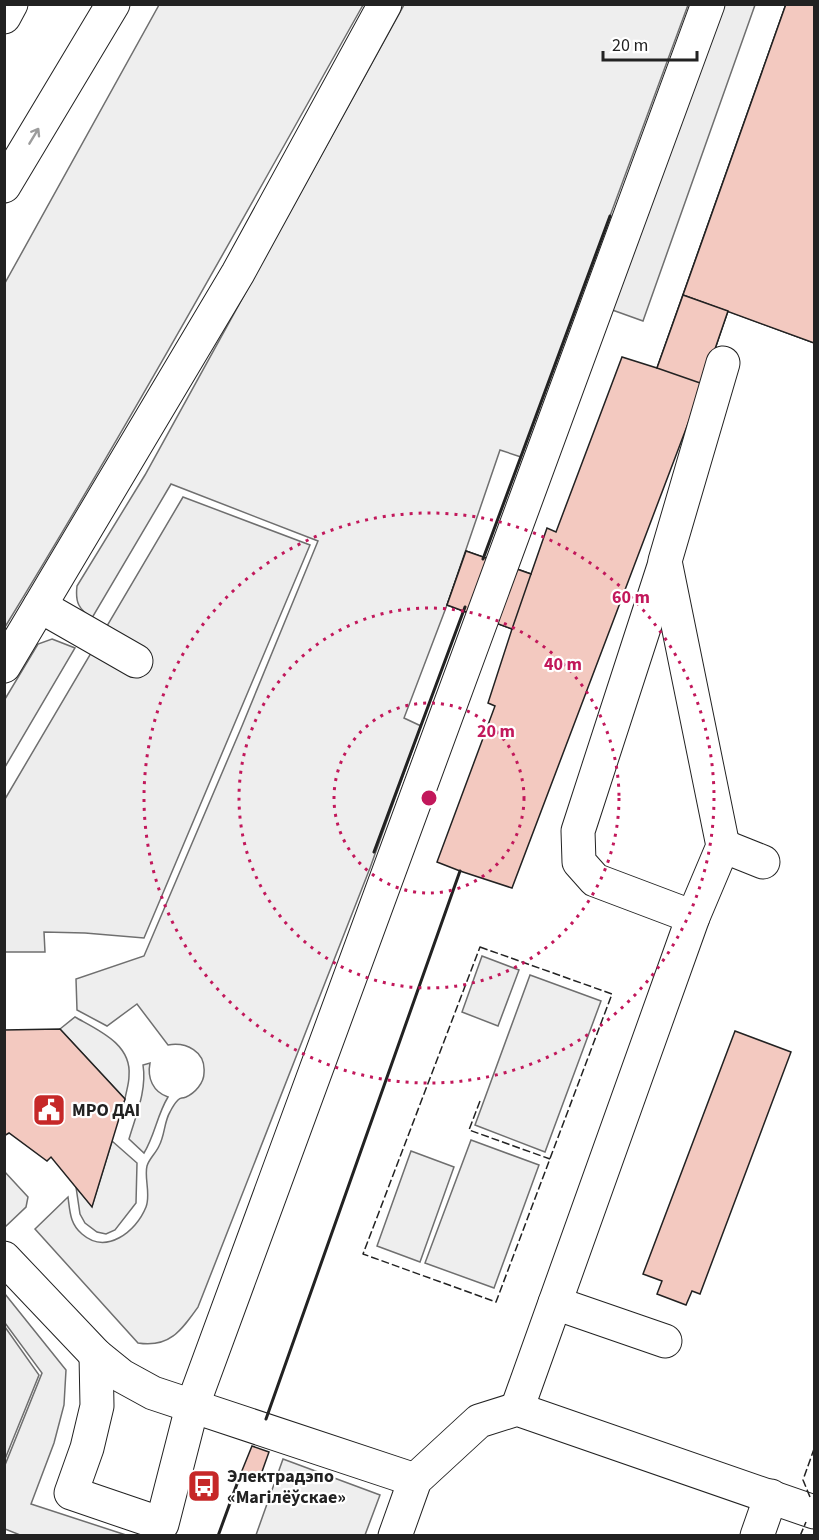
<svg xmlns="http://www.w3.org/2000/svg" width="819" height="1540" font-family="'Source Sans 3',sans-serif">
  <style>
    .green { fill: #eee; stroke: #6f6f6f; stroke-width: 1.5 }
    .parking { fill: #ededed; stroke: #6f6f6f; stroke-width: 1.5 }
    .building { fill: #f3c9c0; stroke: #222; stroke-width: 1.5 }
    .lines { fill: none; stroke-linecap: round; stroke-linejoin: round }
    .minor-casing { stroke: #222; stroke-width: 35 }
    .highway-casing { stroke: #222; stroke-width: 35 }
    .minor { stroke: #fff; stroke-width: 33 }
    .highway { stroke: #fff; stroke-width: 33 }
    .fence { stroke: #222; stroke-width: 1.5; stroke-dasharray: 8 3; stroke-linecap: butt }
    .wall { stroke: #222; stroke-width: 3 }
    .oneway { stroke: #9c9c9c }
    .ring { fill: none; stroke: #c2185b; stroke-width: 3; stroke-dasharray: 3 6 }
    .labels { text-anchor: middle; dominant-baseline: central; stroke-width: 4.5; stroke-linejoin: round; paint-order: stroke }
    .poi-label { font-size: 18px; font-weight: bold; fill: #222; stroke: #fff; text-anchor: start }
    .centre { fill: #c2185b; stroke: #fff; stroke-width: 3 }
    .ring-label { font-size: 18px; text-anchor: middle; font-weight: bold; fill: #c2185b; stroke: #fff; stroke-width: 4.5; stroke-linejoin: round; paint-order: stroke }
  </style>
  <rect width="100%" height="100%" fill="#fff"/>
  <g class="green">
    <path d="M159 5H363C246 213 130 423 5 627V283Z"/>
    <path d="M404 5H688L521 457 500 450 447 605 404 718 421 726 370 868 198 1307C181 1331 169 1348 138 1343L35 1229 68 1197C70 1212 70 1224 82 1234 106 1255 136 1232 146 1207 151 1194 144 1178 147 1166 149 1159 156 1153 159 1146 165 1135 164 1122 170 1112 172 1108 175 1103 178 1100 181 1097 181 1099 186 1097 195 1093 204 1083 204 1073 206 1051 186 1042 168 1045L137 1004 107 1026 77 1010 76 979 144 956 242 726 318 541 171 484 92 618C79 609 75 603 77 586L145 475Z"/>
    <polygon points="52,639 75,648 5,767 5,699 38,644"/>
    <polygon points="482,956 519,970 498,1026 462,1012"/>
    <polygon points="530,975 601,1001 545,1152 475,1125"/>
    <path d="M75 1017C98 1030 132 1044 129 1076 129 1084 126 1092 125 1099L60 1029Z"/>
    <path d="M150 1063C147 1078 153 1092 168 1097 157 1115 155 1135 144 1153L129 1139C136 1115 147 1090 143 1065Z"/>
    <polygon points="471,1140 539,1165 494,1288 425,1263"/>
    <polygon points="112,1141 137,1163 136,1203 115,1230 106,1234 97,1232 85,1223 80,1214 76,1187 92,1206"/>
    <polygon points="411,1151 454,1167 420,1262 377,1246"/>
    <polygon points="4,1171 28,1197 26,1207 5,1227"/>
    <polygon points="5,1294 66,1370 64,1405 54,1443 31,1504 126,1535 20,1535 5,1529 5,1465 42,1373 5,1323"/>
    <polygon points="283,1459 380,1495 365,1535 256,1535"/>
  </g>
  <g class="parking">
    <polygon points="718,5 755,5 643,321 604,307"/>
    <polygon points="183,497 310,545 144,938 85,933 44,932 45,952 5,952 5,799"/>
    <polygon points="5,1327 39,1375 5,1459"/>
  </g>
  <g class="building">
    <polygon points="786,4 814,4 814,343 728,311 703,384 512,888 460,871 437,862 495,706 488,703 512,629 447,605 466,551 531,574 547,528 556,532 622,357 657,368"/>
    <polygon points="786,4 814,4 814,343 683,295"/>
    <polygon points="683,295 728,311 703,384 657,368"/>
    <polygon points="466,551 531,574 512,629 447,605"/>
    <polygon points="60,1029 125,1099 92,1207 51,1157 47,1161 9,1133 4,1136 4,1030"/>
    <polygon points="735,1031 791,1052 700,1294 692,1291 686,1305 657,1294 662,1281 643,1274"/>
    <polygon points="252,1446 269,1452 259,1480 241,1473"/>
  </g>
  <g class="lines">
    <g class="minor-casing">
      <g id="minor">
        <polyline points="665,563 578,831 579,862 595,880 693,917"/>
        <polyline points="40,606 136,661"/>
        <polyline points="4,666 238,273 385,4"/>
        <polyline points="723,846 763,862"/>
        <polyline points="4,1258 96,1355 122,1376 153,1393 415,1480"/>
        <polyline points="555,1303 665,1341"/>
        <polyline points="96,1355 97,1406 87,1448 71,1493 162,1524 192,1407 708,4"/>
        <polyline points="517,1409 693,917 723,846 665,561 723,363"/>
        <polyline points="395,1536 415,1480 479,1421 517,1409 814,1512"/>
        <polyline points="757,1536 771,1496"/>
      </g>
    </g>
    <g class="highway-casing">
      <g id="highway">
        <polyline points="4,17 11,4"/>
        <polyline points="4,186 113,4"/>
      </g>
    </g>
    <use href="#minor" class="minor"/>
    <use href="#highway" class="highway"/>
    <g class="fence">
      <polygon points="480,947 612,994 496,1302 363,1254"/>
      <polyline points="480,1101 469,1130 550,1159"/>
      <polyline points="810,1497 803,1480 814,1449"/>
      <polyline points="800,1536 806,1522"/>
    </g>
    <g class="wall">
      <polyline points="483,559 610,216"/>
      <polyline points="374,852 465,607"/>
      <polyline points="266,1419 460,871"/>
      <polyline points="218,1536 241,1473"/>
    </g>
  </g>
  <defs><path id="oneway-shaft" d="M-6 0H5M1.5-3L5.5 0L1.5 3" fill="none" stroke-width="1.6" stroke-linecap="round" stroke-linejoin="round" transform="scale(1.5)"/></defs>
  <use class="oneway" href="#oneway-shaft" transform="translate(34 136) rotate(-59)"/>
  <g class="ring">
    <circle cx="429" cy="798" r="95"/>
    <circle cx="429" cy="798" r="190"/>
    <circle cx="429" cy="798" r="285"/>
  </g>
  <defs>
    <g id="civic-square" transform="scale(1.725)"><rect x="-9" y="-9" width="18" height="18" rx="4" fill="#c62828" stroke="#fff"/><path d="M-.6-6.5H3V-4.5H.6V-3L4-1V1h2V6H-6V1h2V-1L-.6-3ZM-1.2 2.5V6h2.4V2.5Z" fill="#fff"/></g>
    <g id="bus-square" transform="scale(1.725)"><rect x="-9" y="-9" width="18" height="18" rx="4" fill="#c62828" stroke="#fff"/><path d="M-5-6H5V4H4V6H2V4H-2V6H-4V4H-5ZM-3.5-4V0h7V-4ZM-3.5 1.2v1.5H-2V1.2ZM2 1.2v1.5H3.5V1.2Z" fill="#fff"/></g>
  </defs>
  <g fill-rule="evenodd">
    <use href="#civic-square" x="49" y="1110"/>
    <use href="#bus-square" x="204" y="1486"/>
  </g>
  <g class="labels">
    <g class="poi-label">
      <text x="72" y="1110">МРО ДАІ</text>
      <text x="227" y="1476">Электрадэпо<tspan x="227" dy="21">«Магілёўскае»</tspan></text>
    </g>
  </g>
  <circle cx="429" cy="798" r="9" class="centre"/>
  <g class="ring-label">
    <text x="631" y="603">60 m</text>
    <text x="563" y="670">40 m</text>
    <text x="496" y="737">20 m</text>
  </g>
  <rect width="819" height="1540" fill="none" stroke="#222222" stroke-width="12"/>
  <path d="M603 51v9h94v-9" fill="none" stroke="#222222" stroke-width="3"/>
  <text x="612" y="51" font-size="18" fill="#222222" stroke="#ffffff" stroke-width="4.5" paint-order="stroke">20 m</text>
</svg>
